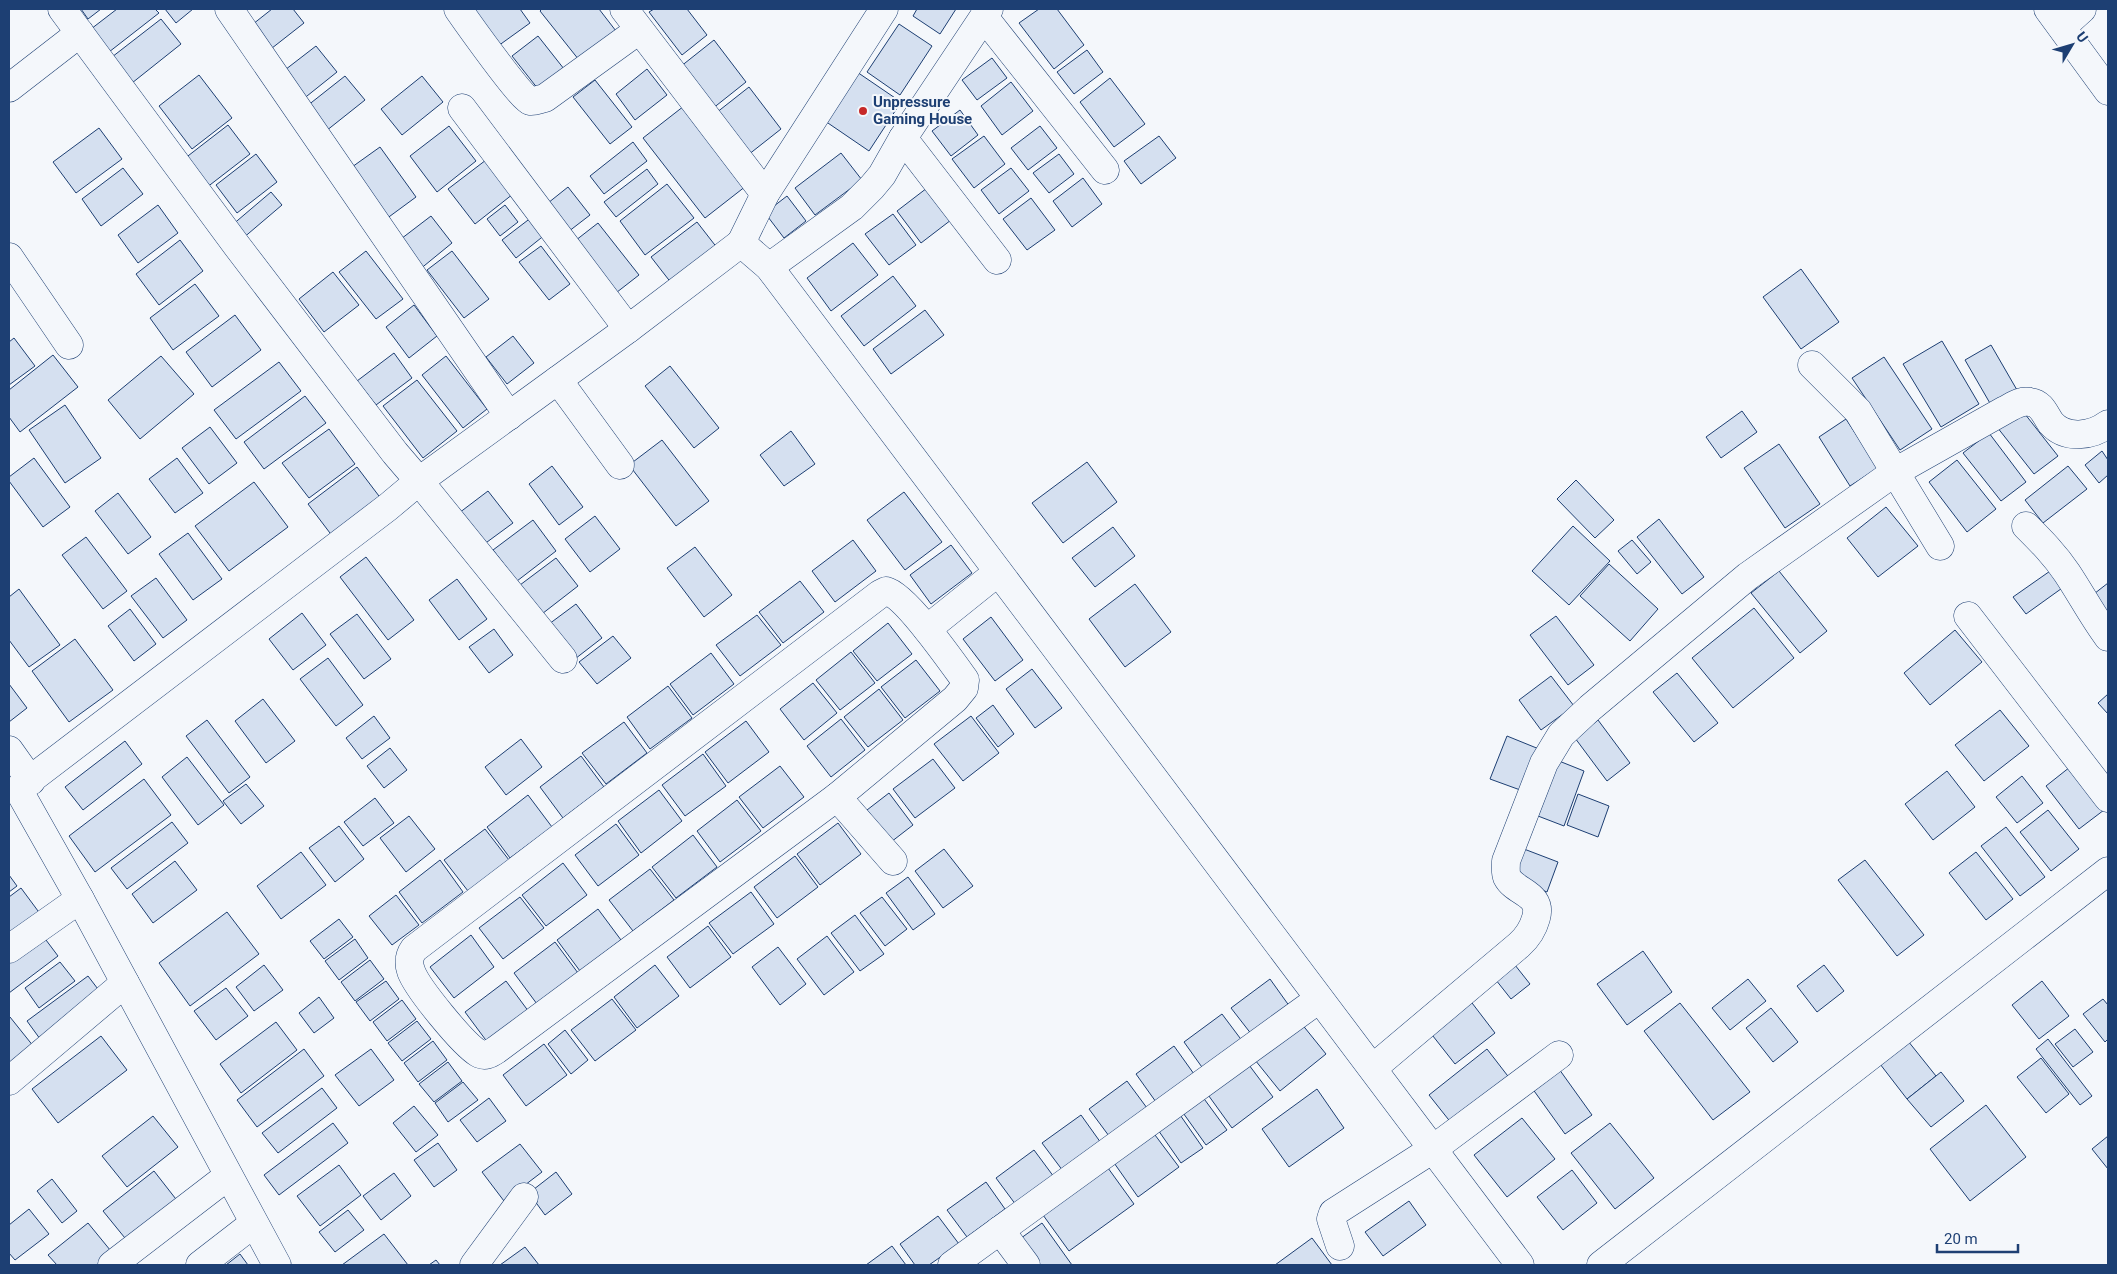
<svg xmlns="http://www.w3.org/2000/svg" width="2117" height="1274" font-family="Roboto,sans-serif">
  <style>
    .building { fill: #d5e0f0; stroke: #1d3f73 }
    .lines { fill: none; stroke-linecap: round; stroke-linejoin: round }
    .minor-casing { stroke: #1d3f73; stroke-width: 29 }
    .minor { stroke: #f4f7fb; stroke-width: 28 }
    .poi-dot { fill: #c62828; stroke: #f4f7fb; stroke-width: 2 }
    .labels { text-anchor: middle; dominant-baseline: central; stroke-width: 4; stroke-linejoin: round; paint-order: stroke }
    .poi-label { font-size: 15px; font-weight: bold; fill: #1d3f73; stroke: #f4f7fb; text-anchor: start }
  </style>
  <rect width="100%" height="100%" fill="#f4f7fb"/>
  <g class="building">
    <polygon points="81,9 101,9 88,19"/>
    <polygon points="117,9 155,9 159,13 109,52 91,29"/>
    <polygon points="165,9 193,9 176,23"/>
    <polygon points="272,9 293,9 304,23 267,52 248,28"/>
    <polygon points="470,9 520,9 530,23 498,46"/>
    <polygon points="542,9 599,9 616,31 579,60 540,11"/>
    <polygon points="654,9 687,9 707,35 682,55 649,12"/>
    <polygon points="917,9 956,9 940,34 913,16"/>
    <polygon points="1039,9 1057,9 1084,45 1054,69 1019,23"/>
    <polygon points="161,19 181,44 132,83 112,57"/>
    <polygon points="899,24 932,46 900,95 867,72"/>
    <polygon points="538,36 568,74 542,94 512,56"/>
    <polygon points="714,40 746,82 712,109 680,67"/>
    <polygon points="316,46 337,72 302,100 281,73"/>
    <polygon points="1087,50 1103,72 1074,94 1057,72"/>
    <polygon points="992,58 1007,78 977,100 962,80"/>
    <polygon points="647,69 667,95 635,120 616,94"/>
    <polygon points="857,72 901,102 869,151 825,121"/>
    <polygon points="199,75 232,118 192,149 159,106"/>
    <polygon points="345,76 365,100 326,131 307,106"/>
    <polygon points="422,76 443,102 402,135 381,109"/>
    <polygon points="1110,78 1145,124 1114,147 1080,102"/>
    <polygon points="595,80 632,127 610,144 573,97"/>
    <polygon points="1011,82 1033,111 1002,135 981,106"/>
    <polygon points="749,87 781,129 748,155 716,113"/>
    <polygon points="684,106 746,186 705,218 643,138"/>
    <polygon points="960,110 978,135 951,156 932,131"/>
    <polygon points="228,125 250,154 206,188 184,159"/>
    <polygon points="449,126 476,161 437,192 410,156"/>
    <polygon points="1040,126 1057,148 1028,170 1011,148"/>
    <polygon points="99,128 122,159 76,193 53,162"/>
    <polygon points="984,136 1005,164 974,188 952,159"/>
    <polygon points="1159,136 1176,158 1141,184 1124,161"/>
    <polygon points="633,142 647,161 604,194 590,176"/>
    <polygon points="380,147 416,197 382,222 345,172"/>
    <polygon points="841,153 862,180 815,215 795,188"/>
    <polygon points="256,154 277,182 237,213 216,185"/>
    <polygon points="1059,154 1074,174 1049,193 1033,173"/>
    <polygon points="486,160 513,194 475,224 448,189"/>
    <polygon points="123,168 143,194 101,226 82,199"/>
    <polygon points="1011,168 1029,191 999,214 981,190"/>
    <polygon points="647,169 658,184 616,217 604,202"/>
    <polygon points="1083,178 1102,204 1072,227 1053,201"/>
    <polygon points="667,184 694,218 645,255 620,221"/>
    <polygon points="568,187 590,215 564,235 543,207"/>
    <polygon points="927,188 951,220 921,243 897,211"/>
    <polygon points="271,192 282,205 242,239 231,226"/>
    <polygon points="787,196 806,221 784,238 765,213"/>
    <polygon points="1031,198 1055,230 1027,250 1003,219"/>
    <polygon points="158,205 178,233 138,263 118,235"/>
    <polygon points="505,205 518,222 500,236 487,219"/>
    <polygon points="893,214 916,245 889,265 865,234"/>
    <polygon points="431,216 452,243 419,270 397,242"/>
    <polygon points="532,217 546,234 516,258 502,240"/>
    <polygon points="697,222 718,249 672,284 651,257"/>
    <polygon points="598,223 639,275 612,296 571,244"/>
    <polygon points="180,240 203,271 159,305 136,274"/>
    <polygon points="853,243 878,275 831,311 807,278"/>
    <polygon points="541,246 570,284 549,300 519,262"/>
    <polygon points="366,251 403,299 376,319 339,272"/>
    <polygon points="452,251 489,299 464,318 427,270"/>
    <polygon points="1801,269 1839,322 1801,349 1763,297"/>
    <polygon points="333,272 359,305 324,332 299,299"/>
    <polygon points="893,276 916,306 864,346 841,316"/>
    <polygon points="195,284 219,316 173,350 150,318"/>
    <polygon points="414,305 437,336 409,358 386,327"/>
    <polygon points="925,310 944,335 891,374 873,349"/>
    <polygon points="235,315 261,350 212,387 186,352"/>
    <polygon points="513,336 534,363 507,384 486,357"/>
    <polygon points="14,338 35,366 9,385 9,342"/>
    <polygon points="1942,341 1979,404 1941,427 1903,364"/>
    <polygon points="1991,345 2017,390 1991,405 1965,360"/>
    <polygon points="394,353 412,378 376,405 357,381"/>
    <polygon points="53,355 78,387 20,432 9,417 9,390"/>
    <polygon points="161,356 194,394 140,439 108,400"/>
    <polygon points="446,356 487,409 463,428 422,375"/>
    <polygon points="1884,357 1932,429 1900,450 1852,378"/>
    <polygon points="279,362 301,391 236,439 214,410"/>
    <polygon points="670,366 719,428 694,448 645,386"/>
    <polygon points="417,380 457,431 423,458 383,406"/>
    <polygon points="305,396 326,423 264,469 244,442"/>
    <polygon points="65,405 101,458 65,483 29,430"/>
    <polygon points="2021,409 2058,456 2034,474 1997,427"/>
    <polygon points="1742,411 1757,432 1721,458 1706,437"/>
    <polygon points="1846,419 1878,468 1850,486 1819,437"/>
    <polygon points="210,427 237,463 209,484 182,448"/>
    <polygon points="329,429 355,464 309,498 282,463"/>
    <polygon points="791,431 815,464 784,486 760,455"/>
    <polygon points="1989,433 2026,482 2001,501 1963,453"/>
    <polygon points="662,440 709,501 676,526 629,465"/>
    <polygon points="1779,444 1820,504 1785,528 1744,468"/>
    <polygon points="2102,451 2108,460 2108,475 2099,483 2085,465"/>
    <polygon points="34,458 70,507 43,527 9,481 9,477"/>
    <polygon points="177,458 203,493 175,513 149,479"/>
    <polygon points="1957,460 1996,509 1967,532 1929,482"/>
    <polygon points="1087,462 1117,502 1063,543 1032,503"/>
    <polygon points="552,466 583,507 559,525 529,484"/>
    <polygon points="2068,466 2087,489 2043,523 2025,500"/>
    <polygon points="357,467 382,500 333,537 308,504"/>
    <polygon points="1576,480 1614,520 1595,538 1557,499"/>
    <polygon points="254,482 288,527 229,571 195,526"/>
    <polygon points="488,491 513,523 483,545 459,513"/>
    <polygon points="904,492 942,542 905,570 867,520"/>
    <polygon points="118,493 151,537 128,554 95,511"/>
    <polygon points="1886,507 1918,546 1878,577 1847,538"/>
    <polygon points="595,516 620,549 590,572 565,539"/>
    <polygon points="1659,519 1704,577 1682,594 1637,537"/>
    <polygon points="533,520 556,551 517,581 493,550"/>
    <polygon points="1573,526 1610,561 1569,605 1532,571"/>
    <polygon points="1113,527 1135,556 1095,587 1072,558"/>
    <polygon points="188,533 222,579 193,600 159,554"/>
    <polygon points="86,537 127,591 103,609 62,555"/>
    <polygon points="853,540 876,571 835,602 812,571"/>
    <polygon points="1632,540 1651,562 1637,574 1618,551"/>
    <polygon points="951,545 972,573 931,604 910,575"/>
    <polygon points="695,547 732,595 704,617 667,568"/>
    <polygon points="366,557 414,620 388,640 340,577"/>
    <polygon points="556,558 578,586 538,617 516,588"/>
    <polygon points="1609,564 1658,609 1630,641 1580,596"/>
    <polygon points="2053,569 2065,586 2026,614 2013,597"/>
    <polygon points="1779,571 1827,631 1800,653 1751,593"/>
    <polygon points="156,578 187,620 163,638 131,596"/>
    <polygon points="457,579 487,619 459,640 429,600"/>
    <polygon points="800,581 824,612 783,643 759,612"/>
    <polygon points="2108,583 2108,618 2090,597"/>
    <polygon points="1135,584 1171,632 1125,667 1089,619"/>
    <polygon points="19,589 60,645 29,667 9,640 9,597"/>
    <polygon points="576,604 602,638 571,662 545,627"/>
    <polygon points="1754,608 1794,658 1733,708 1692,658"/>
    <polygon points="130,609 156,644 134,661 108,626"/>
    <polygon points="302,613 326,645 293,670 269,639"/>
    <polygon points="357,614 391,659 364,679 330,634"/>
    <polygon points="757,615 781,645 740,676 716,645"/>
    <polygon points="1556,616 1594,665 1568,685 1530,635"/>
    <polygon points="991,617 1023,660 995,681 963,639"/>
    <polygon points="888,623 912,654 877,681 853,651"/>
    <polygon points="494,629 513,655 489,673 469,647"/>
    <polygon points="1955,630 1982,662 1930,705 1904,673"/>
    <polygon points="613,636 631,658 597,684 579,662"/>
    <polygon points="75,639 113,690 69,722 32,671"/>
    <polygon points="851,652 875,683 840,710 816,680"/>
    <polygon points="711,653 734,684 693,715 670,684"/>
    <polygon points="328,658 363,705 336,726 300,679"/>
    <polygon points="916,660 940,691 905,718 881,687"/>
    <polygon points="1032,669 1062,708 1035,728 1006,689"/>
    <polygon points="1677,673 1718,723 1694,742 1653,692"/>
    <polygon points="1551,676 1574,706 1541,730 1519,700"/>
    <polygon points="813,683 837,713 804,740 780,709"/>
    <polygon points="9,684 27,708 9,722"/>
    <polygon points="668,686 692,718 650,749 627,717"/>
    <polygon points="879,689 903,720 868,747 844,717"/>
    <polygon points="2108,694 2108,714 2098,703"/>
    <polygon points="263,699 295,741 266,763 235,721"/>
    <polygon points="993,705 1014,734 998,747 976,718"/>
    <polygon points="2000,710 2029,746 1984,781 1955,745"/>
    <polygon points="374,716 390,738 362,759 346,738"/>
    <polygon points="971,716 999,753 963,781 934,744"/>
    <polygon points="841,719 865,750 831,777 807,746"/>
    <polygon points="207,720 250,777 229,793 186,736"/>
    <polygon points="1598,720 1630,763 1607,781 1575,738"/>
    <polygon points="746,721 769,752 728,783 705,752"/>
    <polygon points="624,722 647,753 606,784 582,753"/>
    <polygon points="1507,736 1539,749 1523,791 1490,779"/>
    <polygon points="521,739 542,767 506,795 485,767"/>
    <polygon points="125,741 142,764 83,810 65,787"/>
    <polygon points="390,748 407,770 384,788 367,766"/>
    <polygon points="703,754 726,786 685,816 662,785"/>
    <polygon points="581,756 604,787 563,818 540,787"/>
    <polygon points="187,757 224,805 198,825 162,777"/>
    <polygon points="933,759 955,788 915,818 893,789"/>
    <polygon points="1559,761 1584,771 1564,826 1538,816"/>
    <polygon points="780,766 804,797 763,828 739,797"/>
    <polygon points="2070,767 2104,810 2079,829 2046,786"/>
    <polygon points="1947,771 1975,807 1933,840 1905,804"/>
    <polygon points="2022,776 2043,803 2017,823 1996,797"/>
    <polygon points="144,779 171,815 95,872 69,836"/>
    <polygon points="246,784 264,806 241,824 223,801"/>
    <polygon points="659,790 682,821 641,853 618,821"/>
    <polygon points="889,793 913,825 891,842 867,810"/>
    <polygon points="1578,794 1609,806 1598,837 1567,825"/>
    <polygon points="528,795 552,827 510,858 487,827"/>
    <polygon points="375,798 394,823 363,846 344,822"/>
    <polygon points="737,800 761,831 720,862 697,831"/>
    <polygon points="2048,810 2079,849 2051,871 2020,832"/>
    <polygon points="409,816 435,849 406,872 380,838"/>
    <polygon points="172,822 188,843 127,889 111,868"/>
    <polygon points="838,823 861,854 820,885 797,854"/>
    <polygon points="616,824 639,855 598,886 575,855"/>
    <polygon points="339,826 364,859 335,882 309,848"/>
    <polygon points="2006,827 2045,877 2020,896 1981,846"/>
    <polygon points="485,829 509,860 468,891 444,860"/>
    <polygon points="693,835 717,867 676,898 652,867"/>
    <polygon points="944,849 973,886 943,908 915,871"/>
    <polygon points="1524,849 1558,862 1547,892 1512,878"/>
    <polygon points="301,852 326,885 281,919 257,886"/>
    <polygon points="1976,852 2013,899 1986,920 1949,873"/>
    <polygon points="795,856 818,887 777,918 754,887"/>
    <polygon points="440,860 463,892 422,923 399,892"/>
    <polygon points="1865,860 1924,935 1897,956 1838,880"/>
    <polygon points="175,861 197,890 153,923 132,894"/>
    <polygon points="563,863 587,895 546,926 522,895"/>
    <polygon points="650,869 674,900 633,931 609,900"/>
    <polygon points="9,875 17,886 9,892"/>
    <polygon points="908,877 935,914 913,930 886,893"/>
    <polygon points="21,888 41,915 9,939 9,897"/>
    <polygon points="751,892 774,924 733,954 709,923"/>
    <polygon points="396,895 419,925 392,945 369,916"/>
    <polygon points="520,897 544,928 503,959 479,928"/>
    <polygon points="882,897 907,929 885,946 860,913"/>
    <polygon points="598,909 621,940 580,971 557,940"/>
    <polygon points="227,912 259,954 190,1006 159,963"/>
    <polygon points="855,915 884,954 860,971 831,933"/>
    <polygon points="339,919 353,937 324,959 310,941"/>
    <polygon points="708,926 731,957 690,988 667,957"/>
    <polygon points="40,932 58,956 9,993 9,956"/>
    <polygon points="471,935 494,967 454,998 430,967"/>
    <polygon points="827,936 854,972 824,995 797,959"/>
    <polygon points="355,939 368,958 339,980 325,961"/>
    <polygon points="555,942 578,973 537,1004 514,973"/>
    <polygon points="778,947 806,984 780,1005 752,967"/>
    <polygon points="1643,951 1672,992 1627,1025 1597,984"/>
    <polygon points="370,960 384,979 355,1001 341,982"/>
    <polygon points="1511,960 1530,984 1511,999 1492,975"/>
    <polygon points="60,962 75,981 39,1008 25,988"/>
    <polygon points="264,965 283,990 254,1011 236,987"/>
    <polygon points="655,965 679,996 637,1028 614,997"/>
    <polygon points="1824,965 1844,991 1817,1012 1797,986"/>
    <polygon points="88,976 104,997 43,1043 27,1021"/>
    <polygon points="1270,979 1290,1007 1252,1035 1231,1008"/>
    <polygon points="1748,979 1766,1001 1730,1030 1712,1008"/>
    <polygon points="386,981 399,999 370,1021 356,1002"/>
    <polygon points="506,981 529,1012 488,1043 465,1012"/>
    <polygon points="2042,981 2069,1016 2039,1039 2012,1005"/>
    <polygon points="226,988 248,1016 216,1040 194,1011"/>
    <polygon points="319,997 334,1018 314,1033 299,1013"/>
    <polygon points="612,999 636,1030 595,1061 571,1030"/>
    <polygon points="1469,999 1495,1033 1455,1064 1429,1031"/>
    <polygon points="2103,999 2108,1005 2108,1039 2105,1042 2083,1014"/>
    <polygon points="402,1000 416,1019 387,1041 373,1022"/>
    <polygon points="1680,1003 1750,1092 1713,1120 1644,1031"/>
    <polygon points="1771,1008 1798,1042 1773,1062 1746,1028"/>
    <polygon points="1222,1014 1243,1042 1204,1070 1184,1042"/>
    <polygon points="9,1017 10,1017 38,1052 9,1076"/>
    <polygon points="417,1021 431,1039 402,1061 388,1043"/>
    <polygon points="276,1022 297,1050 241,1093 220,1064"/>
    <polygon points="1301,1023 1326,1054 1280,1091 1255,1060"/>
    <polygon points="2075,1029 2093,1052 2073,1067 2055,1044"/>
    <polygon points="565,1030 588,1060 571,1074 548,1044"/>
    <polygon points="101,1036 127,1070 58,1123 32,1089"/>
    <polygon points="2048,1039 2092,1096 2080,1105 2036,1049"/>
    <polygon points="433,1041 447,1060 418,1082 404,1063"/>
    <polygon points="1908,1041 1936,1076 1907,1099 1880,1064"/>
    <polygon points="544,1044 567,1075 526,1106 503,1075"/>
    <polygon points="1174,1046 1194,1074 1156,1102 1136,1074"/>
    <polygon points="304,1049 324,1076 257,1127 237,1100"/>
    <polygon points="371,1049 394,1080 359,1106 335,1075"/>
    <polygon points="1487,1049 1514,1084 1456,1129 1429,1095"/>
    <polygon points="2041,1058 2069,1094 2046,1113 2017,1077"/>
    <polygon points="1246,1061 1273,1097 1232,1128 1206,1092"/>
    <polygon points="448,1062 462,1081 434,1102 419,1084"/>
    <polygon points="1559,1069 1592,1115 1565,1134 1532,1088"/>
    <polygon points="1941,1072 1964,1101 1931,1127 1907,1099"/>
    <polygon points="1127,1081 1147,1108 1109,1136 1089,1109"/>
    <polygon points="463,1082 478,1100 448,1122 435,1103"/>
    <polygon points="322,1088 337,1108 278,1153 262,1133"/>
    <polygon points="1317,1089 1344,1128 1289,1167 1262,1129"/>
    <polygon points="1202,1096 1227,1130 1206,1145 1181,1110"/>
    <polygon points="489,1098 506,1121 477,1142 460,1120"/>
    <polygon points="1986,1105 2026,1157 1970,1201 1930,1149"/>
    <polygon points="414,1106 438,1135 416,1152 393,1123"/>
    <polygon points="1178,1112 1203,1148 1181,1163 1156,1127"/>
    <polygon points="1081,1115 1101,1143 1063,1171 1042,1143"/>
    <polygon points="153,1116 178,1147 127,1187 102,1156"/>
    <polygon points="1522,1118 1555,1159 1507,1197 1474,1155"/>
    <polygon points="333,1123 348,1143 279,1195 264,1175"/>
    <polygon points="1610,1123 1654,1178 1615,1209 1571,1153"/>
    <polygon points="1152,1131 1179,1167 1138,1197 1112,1160"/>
    <polygon points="2108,1136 2108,1169 2092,1149"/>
    <polygon points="438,1143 457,1170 434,1187 414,1160"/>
    <polygon points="520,1144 542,1172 504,1201 482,1172"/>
    <polygon points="1034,1150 1054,1177 1016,1205 996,1178"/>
    <polygon points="339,1165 361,1195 320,1226 297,1196"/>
    <polygon points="1108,1168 1134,1204 1069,1251 1043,1215"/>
    <polygon points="1572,1170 1597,1203 1563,1230 1537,1197"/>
    <polygon points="154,1171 179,1203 129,1243 103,1211"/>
    <polygon points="556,1172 572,1194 545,1215 529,1193"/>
    <polygon points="394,1173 411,1196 381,1220 363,1196"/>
    <polygon points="52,1179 77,1211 62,1223 37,1191"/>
    <polygon points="986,1182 1005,1209 967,1237 947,1210"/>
    <polygon points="1409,1201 1426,1225 1383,1256 1365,1232"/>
    <polygon points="29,1209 49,1234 15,1260 9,1253 9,1225"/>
    <polygon points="348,1210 364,1230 335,1252 319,1232"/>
    <polygon points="938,1216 959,1244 929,1265 915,1265 900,1244"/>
    <polygon points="88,1223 115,1256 104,1265 57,1265 48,1255"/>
    <polygon points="1042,1223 1072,1265 1034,1265 1017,1241"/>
    <polygon points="384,1234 408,1265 342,1265"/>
    <polygon points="1312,1238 1332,1265 1275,1265"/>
    <polygon points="892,1246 906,1265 866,1265"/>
    <polygon points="525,1247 539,1265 500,1265"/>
    <polygon points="240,1254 248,1265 226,1265"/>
    <polygon points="436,1260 440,1265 429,1265"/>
  </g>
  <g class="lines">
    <g class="minor-casing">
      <g id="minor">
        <polyline points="62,9 237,246 395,453 419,481 388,507 18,789 80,899 277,1265"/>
        <polyline points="229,9 509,416"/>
        <path d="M458 9C467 22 521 98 530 101 534 102 540 99 545 98L639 30"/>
        <polyline points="624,9 765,194"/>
        <polyline points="2048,9 2108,91"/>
        <polyline points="984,17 1105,170"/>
        <polyline points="2062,27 2082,9"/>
        <polyline points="9,88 80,33"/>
        <polyline points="462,108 628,329"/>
        <polyline points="903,138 997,260"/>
        <polyline points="741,243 765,194 884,9"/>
        <polyline points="9,257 69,345"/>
        <polyline points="769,267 852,207 872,187 882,175 903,138 989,9"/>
        <polyline points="1812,365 1858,411 1940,546"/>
        <polyline points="558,380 620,465"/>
        <path d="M2026 526C2041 541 2055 555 2067 573 2081 594 2093 617 2108 637"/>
        <path d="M886 591C905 595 952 662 965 680L964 688 955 699 837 797 496 1050C490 1054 485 1057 478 1053 463 1044 417 988 411 971 408 962 409 956 414 949L880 594Z"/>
        <polyline points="1968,616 2108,798"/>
        <polyline points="927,629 998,572"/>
        <polyline points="563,659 419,481 628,329 741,243 769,267 1520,1265"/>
        <polyline points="9,750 31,781"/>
        <polyline points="837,797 893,861"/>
        <polyline points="9,949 80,899"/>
        <path d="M1373 1068 1519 945C1528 937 1533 929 1536 918 1543 893 1515 893 1507 877 1505 872 1506 866 1506 861L1544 763 1561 735 1590 708 1748 576 1895 472 2005 410C2013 406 2020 400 2030 402 2042 403 2045 415 2051 423 2066 440 2092 436 2108 424"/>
        <polyline points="9,1081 125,983"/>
        <polyline points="1000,1230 1026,1265"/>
        <polyline points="1340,1246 1331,1219 1333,1213 1433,1149 1559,1055"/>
        <polyline points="112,1265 228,1176"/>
        <polyline points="200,1265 253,1224"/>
        <polyline points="474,1265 524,1197"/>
        <polyline points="952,1265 1319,999"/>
        <polyline points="1601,1265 2108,871"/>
      </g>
    </g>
    <use href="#minor" class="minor"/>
  </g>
  <circle class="poi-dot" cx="863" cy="111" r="5"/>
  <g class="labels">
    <g class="poi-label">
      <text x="873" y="102">Unpressure<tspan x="873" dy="17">Gaming House</tspan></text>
    </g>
  </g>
  <rect width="2117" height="1274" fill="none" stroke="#1d3f73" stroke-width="20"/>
  <g transform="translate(2072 45) rotate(52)" stroke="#f4f7fb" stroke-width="4" paint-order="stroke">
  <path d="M0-4L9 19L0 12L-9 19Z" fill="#1d3f73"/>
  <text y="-8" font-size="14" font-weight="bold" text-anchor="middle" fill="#1d3f73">U</text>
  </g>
  <path d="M1937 1244v8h81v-8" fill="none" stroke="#1d3f73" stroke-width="2.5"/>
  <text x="1944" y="1244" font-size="15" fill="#1d3f73" stroke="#f4f7fb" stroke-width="4" paint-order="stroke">20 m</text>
</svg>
